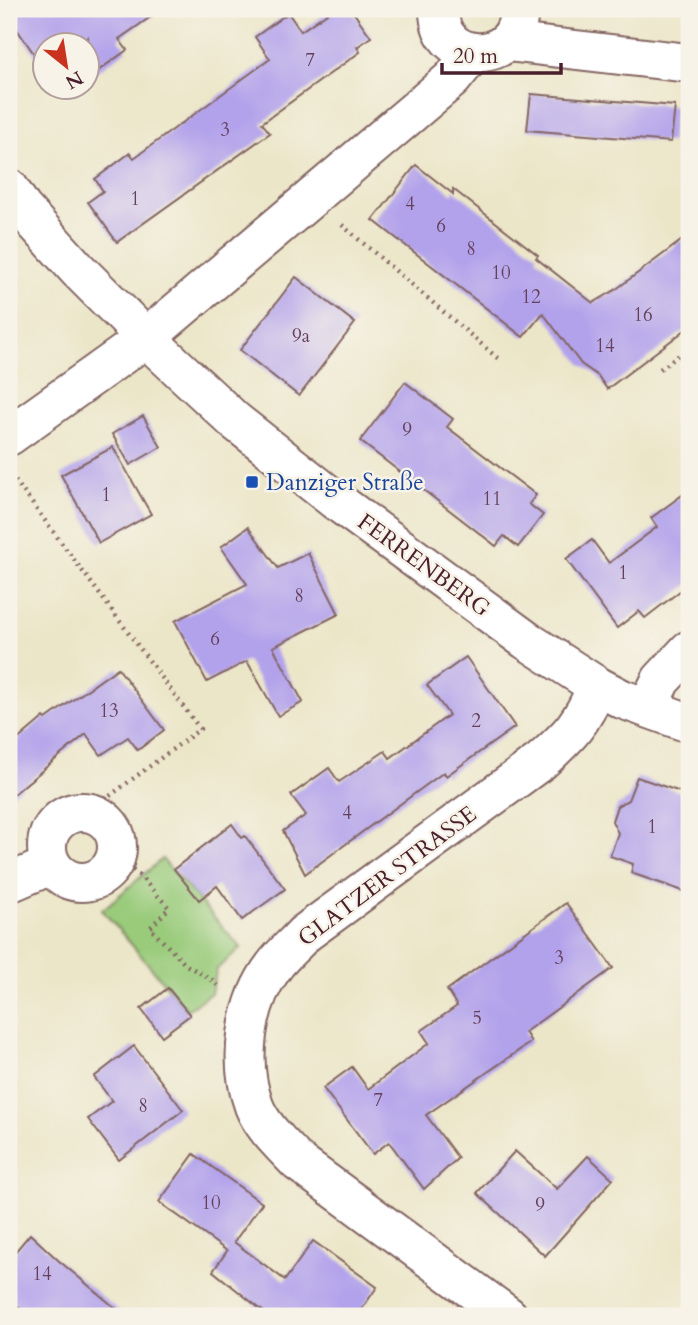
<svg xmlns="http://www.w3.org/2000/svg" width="698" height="1325" font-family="Cardo,serif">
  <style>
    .green { fill: #99cb7a; stroke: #727552; stroke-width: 2 }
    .building { fill: #b2a2eb }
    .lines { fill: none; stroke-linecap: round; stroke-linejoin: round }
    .street-casing { stroke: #836562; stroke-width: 42 }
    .path { stroke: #836562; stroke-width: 4.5; stroke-dasharray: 2 5; stroke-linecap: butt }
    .street { stroke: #fff; stroke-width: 38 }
    .transit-dot { fill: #1a4fb4; stroke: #f7f3e8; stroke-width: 2.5 }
    .labels { text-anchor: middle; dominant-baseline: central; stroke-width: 5; stroke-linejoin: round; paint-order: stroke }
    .number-label { font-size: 19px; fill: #64405b }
    .transit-label { font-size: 23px; fill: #164399; stroke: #f7f3e8; text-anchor: start }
    .street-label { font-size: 23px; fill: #4a1f2b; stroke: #f7f3e8 }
  </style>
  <rect width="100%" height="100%" fill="#f7f3e8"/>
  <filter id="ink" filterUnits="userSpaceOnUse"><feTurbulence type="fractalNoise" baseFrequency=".0143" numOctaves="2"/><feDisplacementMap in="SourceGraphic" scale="14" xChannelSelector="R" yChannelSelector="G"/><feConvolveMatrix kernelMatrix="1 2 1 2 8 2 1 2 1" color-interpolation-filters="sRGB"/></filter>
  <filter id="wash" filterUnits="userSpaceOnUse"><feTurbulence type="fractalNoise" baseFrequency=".00686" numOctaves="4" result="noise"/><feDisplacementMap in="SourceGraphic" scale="28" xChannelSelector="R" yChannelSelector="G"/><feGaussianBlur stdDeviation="1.57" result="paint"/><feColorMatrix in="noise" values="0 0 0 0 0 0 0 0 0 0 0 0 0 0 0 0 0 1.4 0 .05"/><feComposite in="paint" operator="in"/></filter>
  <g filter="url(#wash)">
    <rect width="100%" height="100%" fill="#ece6c9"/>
    <polygon class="green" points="162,859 241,948 217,969 211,993 187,1010 102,910"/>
    <g id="blocks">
      <g class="building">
        <polygon points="9,9 162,9 119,39 127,50 88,78 88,37 75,46 46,46 44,68 9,18"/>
        <polygon points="333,9 351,9 371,37 357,47 360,52 262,123 270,133 117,242 88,202 103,191 95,179 130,153 134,158 270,59 255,37 288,13 301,31"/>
        <polygon points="531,94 675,106 671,142 527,130"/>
        <polygon points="416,165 453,194 453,189 538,255 536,258 593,303 615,290 689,235 689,327 607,389 598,376 581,364 543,313 523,337 373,220"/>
        <polygon points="296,277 355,323 299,396 240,350"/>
        <polygon points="405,382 453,419 447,427 536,495 529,504 543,515 518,547 504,536 496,546 360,441"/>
        <polygon points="143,416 161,447 130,465 112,434"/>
        <polygon points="113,447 151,514 99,543 61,475"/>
        <polygon points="689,490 689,584 645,618 639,611 617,628 566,559 592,540 609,563 657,527 651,518"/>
        <polygon points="248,527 278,568 308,553 339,614 273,647 303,702 278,716 247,661 207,682 175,621 247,584 221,547"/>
        <polygon points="466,657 515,727 446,776 444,772 305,874 283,831 306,815 291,795 329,768 339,782 385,751 390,758 449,715 427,685"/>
        <polygon points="118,668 164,730 138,750 128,737 101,755 86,734 9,798 9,747 44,717 46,719"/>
        <polygon points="637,777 689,795 689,893 631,873 633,864 610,856 618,833 612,821 617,806 628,800"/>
        <polygon points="232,824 242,838 245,836 285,889 242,920 217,886 199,900 174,869"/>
        <polygon points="566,903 613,968 525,1032 531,1042 426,1115 458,1158 424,1189 389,1142 373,1154 323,1088 352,1067 368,1089 429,1043 421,1031 457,1006 447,990"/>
        <polygon points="168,988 190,1015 162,1036 141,1009"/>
        <polygon points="134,1046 183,1110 119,1160 88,1119 112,1101 94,1077"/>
        <polygon points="515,1151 557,1189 588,1156 613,1179 545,1256 477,1193"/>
        <polygon points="194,1154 262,1203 234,1242 285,1280 313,1241 377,1287 357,1316 269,1316 213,1271 227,1251 159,1202"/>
        <polygon points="30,1234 58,1260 125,1316 29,1316 9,1299 9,1259"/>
      </g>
    </g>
  </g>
  <g filter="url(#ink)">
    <use href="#blocks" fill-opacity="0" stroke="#836562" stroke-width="2"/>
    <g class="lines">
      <g class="street-casing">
        <g id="street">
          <path d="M439 9C438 69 523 64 518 9"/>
          <polyline points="507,42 689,63"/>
          <polyline points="9,188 22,208 78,270 146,338 235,421 335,500 526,640 597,686 622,699 689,723"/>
          <polyline points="9,436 146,338 452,79 473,53"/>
          <polyline points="647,708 661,680 689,650"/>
          <circle cx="82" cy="847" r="35"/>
          <polyline points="9,883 51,865"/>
          <path d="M508 1316 298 1162C283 1146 262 1127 254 1106 238 1062 245 1004 274 966 282 955 294 945 304 934L541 761C570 735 582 723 597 686"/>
        </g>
      </g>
      <g class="path">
        <polyline points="342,225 501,361"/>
        <polyline points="660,369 689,348"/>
        <polyline points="11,475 200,729 107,798 101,817"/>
        <polyline points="117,856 141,877 169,908 150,928 186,965 214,981 218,986"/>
      </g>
      <use href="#street" class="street"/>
    </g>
  </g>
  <rect class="transit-dot" x="245" y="475" width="14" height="14" rx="3.5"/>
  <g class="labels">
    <g class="number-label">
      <text x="310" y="60">7</text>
      <text x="225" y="130">3</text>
      <text x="135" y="199">1</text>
      <text x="410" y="204">4</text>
      <text x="441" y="226">6</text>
      <text x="471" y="249">8</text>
      <text x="501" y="273">10</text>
      <text x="531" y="297">12</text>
      <text x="643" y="315">16</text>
      <text x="301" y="336">9a</text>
      <text x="605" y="346">14</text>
      <text x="407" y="430">9</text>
      <text x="106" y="495">1</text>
      <text x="492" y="499">11</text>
      <text x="623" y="573">1</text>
      <text x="299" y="596">8</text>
      <text x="215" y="639">6</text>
      <text x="109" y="711">13</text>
      <text x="476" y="721">2</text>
      <text x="347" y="813">4</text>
      <text x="652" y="827">1</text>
      <text x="559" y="958">3</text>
      <text x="477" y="1018">5</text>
      <text x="378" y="1100">7</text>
      <text x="143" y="1106">8</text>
      <text x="211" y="1203">10</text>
      <text x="540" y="1205">9</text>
      <text x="42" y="1274">14</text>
    </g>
    <g class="transit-label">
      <text x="266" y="482">Danziger Straße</text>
    </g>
    <g class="street-label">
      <text transform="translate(424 565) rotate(36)">FERRENBERG</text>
      <text transform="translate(387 876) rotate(-37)">GLATZER STRASSE</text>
    </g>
  </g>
  <rect width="698" height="1325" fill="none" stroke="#f7f3e8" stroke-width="35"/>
  <g transform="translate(66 66) rotate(150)"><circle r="33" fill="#f7f3e8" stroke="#b29e9c" stroke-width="2"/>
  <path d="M0-5L12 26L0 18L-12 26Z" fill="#c8321e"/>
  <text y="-10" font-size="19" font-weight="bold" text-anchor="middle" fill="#4a1f2b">N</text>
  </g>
  <path d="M442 63v10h119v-10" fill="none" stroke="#4a1f2b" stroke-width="3.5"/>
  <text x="453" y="63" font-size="21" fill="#4a1f2b" stroke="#f7f3e8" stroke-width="5" paint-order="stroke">20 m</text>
</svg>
